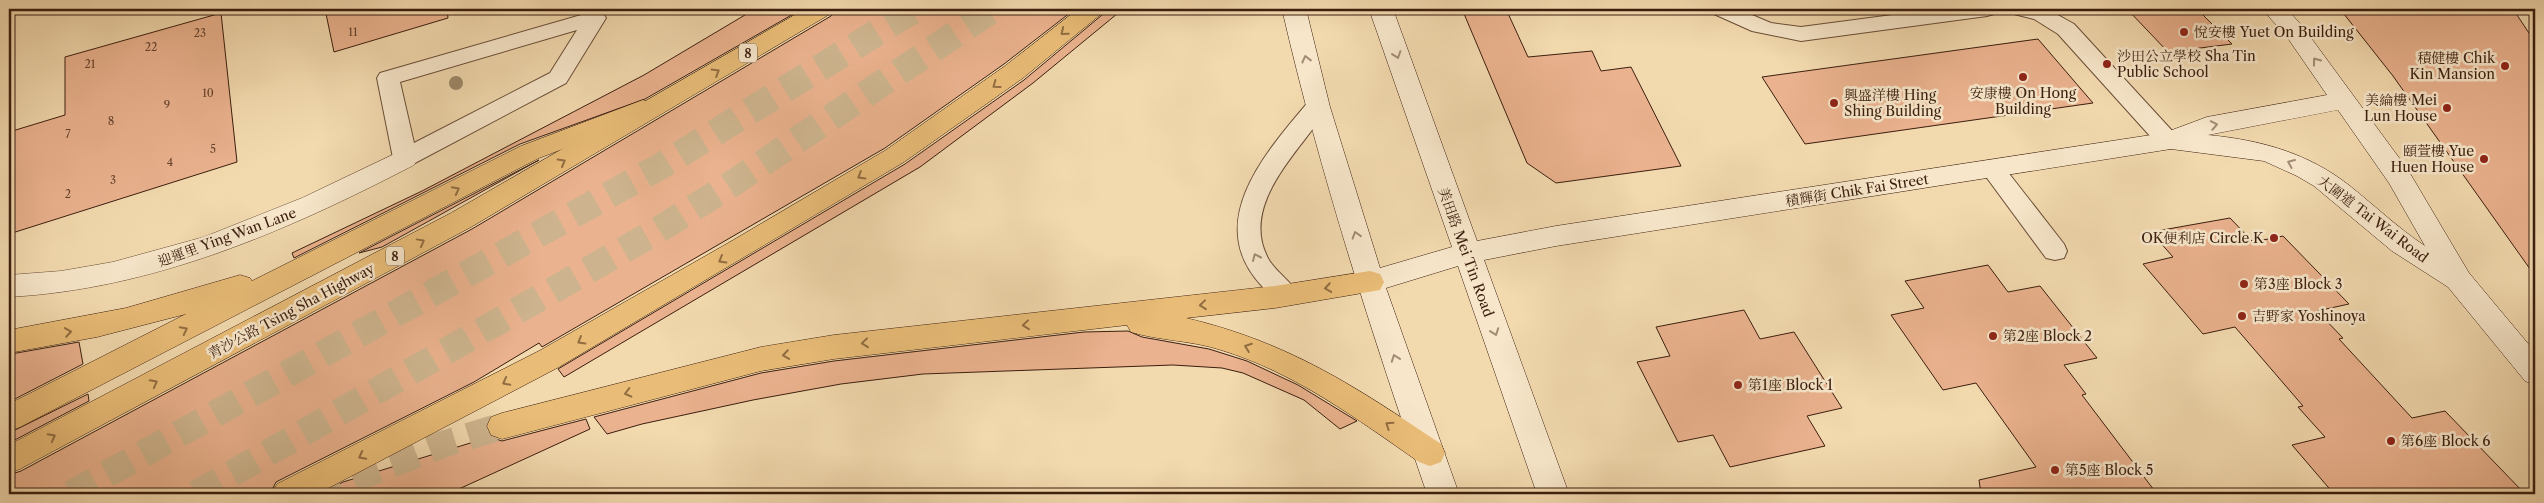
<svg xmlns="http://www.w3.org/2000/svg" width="2544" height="503" font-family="'Libre Caslon Text','Noto Serif TC',serif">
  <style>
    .building { fill: #eab28e; stroke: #3b1e0e }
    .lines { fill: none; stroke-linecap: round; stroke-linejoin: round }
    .primary-tunnel { stroke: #cdb48e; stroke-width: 27; stroke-dasharray: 27 14; stroke-linecap: butt }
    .highway-tunnel { stroke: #cdb48e; stroke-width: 27; stroke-dasharray: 27 14; stroke-linecap: butt }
    .lane-casing { stroke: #694d36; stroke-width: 2 }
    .street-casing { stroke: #694d36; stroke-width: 1 }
    .secondary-casing { stroke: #3b1e0e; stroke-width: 1 }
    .primary-casing { stroke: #3b1e0e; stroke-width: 1 }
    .highway-casing { stroke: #3b1e0e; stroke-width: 1 }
    .lane { fill: #f7e6ca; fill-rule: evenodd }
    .street { fill: #f7e6ca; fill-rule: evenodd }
    .secondary { fill: #f7e6ca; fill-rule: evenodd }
    .primary { fill: #e9bc77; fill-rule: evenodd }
    .highway { fill: #e9bc77; fill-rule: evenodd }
    .tree { fill: #9e8868 }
    .oneway { stroke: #926d42 }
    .oneway2 { stroke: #a28c75 }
    .poi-dot { fill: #8f2418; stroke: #f7e6ca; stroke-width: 2 }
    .labels { text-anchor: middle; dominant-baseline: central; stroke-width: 5; stroke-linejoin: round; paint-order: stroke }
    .number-label { font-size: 11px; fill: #67432e }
    .shield { fill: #f7e6ca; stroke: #735a46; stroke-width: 1 }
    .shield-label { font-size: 12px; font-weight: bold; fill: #3b1e0e }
    .poi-label { font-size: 14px; fill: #3b1e0e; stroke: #f7e6ca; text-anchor: start }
    .street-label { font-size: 14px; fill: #3b1e0e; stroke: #f7e6ca }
  </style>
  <rect width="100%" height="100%" fill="#f2d9ae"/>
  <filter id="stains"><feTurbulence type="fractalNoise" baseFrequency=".004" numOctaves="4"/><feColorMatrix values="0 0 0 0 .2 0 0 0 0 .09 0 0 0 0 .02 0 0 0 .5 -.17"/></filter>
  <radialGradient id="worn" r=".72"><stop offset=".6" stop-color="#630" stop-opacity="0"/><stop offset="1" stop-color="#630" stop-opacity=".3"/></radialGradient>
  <g class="building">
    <polygon points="325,9 447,9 448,18 334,52"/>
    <polygon points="755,9 802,9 645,99 520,144 294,258 292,253 422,191 644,75"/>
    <polygon points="836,9 1075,9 1004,64 885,148 542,347 539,343 474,382 276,482 270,494 9,494 9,475 21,471 472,229 831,16"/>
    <polygon points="1107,9 1123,9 1033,83 920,167 564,377 558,369 905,164 1024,80 1102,15"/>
    <polygon points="1462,9 1506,9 1528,57 1592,51 1601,71 1631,67 1681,166 1556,183 1527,163"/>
    <polygon points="2127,9 2197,9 2232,44 2168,52"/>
    <polygon points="2340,9 2513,9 2535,42 2535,276 2393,76"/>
    <polygon points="221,13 237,162 9,234 9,132 65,115 65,57"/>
    <polygon points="2038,39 2093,103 1805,144 1762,77"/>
    <polygon points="539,160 382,247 359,253"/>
    <polygon points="2230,218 2253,242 2283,236 2349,304 2317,311 2343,338 2339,339 2412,418 2445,411 2525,494 2334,494 2292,445 2325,437 2298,407 2303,406 2235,327 2203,334 2143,264 2173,257 2151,232"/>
    <polygon points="1988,265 2008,292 2040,286 2097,358 2064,365 2086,394 2082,395 2157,494 1981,494 1979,480 2036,467 1976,383 1943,390 1891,315 1924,308 1905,281"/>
    <polygon points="1744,310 1760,339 1794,332 1842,408 1807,416 1825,446 1730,467 1713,435 1678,442 1637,362 1670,356 1656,327"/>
    <polygon points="1128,331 1142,337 1209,349 1247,361 1298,385 1357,421 1340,429 1304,400 1243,373 1222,368 1173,365 923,374 841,384 753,400 642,424 607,434 594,417 761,373 834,361 1084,332"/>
    <polygon points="79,342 83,364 9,402 9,360 11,354"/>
    <polygon points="88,394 89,401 9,443 9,433"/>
    <polygon points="586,419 590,429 448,494 333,494 332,488 343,482 490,437 502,441"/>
  </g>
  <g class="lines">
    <polyline class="primary-tunnel" points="71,494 661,166 915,9"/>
    <g class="highway-tunnel">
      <polyline points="196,494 655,232 730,185 993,9"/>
      <polyline points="315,494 441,445 502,426"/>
    </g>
    <g class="lane-casing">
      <g id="lane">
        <polygon points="1710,9 1738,9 1771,23 1801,27 1938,9 1998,9 1994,14 1987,16 1801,41 1752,31 1714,14"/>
        <polygon points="2011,9 2047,9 2074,24 2176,135 2180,141 2176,147 2168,149 2160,147 2058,34 2034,19 2014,14"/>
        <path d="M595 11 603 13 606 18 566 83 413 164 405 166 397 164 393 158 377 78 380 73ZM577 30 550 73 414 143 400 82Z"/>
        <path d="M1317 99 1325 101 1328 107C1303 149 1237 204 1269 260 1277 273 1291 281 1299 295L1295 302C1279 307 1272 297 1261 285 1203 222 1266 152 1309 101Z"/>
        <polygon points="1992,160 2000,162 2064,244 2067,251 2064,258 2055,260 2046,258 1984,174 1980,168 1984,162"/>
      </g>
    </g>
    <g class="street-casing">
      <path id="street" d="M405 149 414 151 418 158 414 165C287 231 154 289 9 297V275L61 271 113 262 204 237 302 198Z"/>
    </g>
    <g class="secondary-casing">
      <path id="secondary" d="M1282 9H1306L1330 107 1380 268 1452 247 1369 9H1393L1477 241 1556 226 2164 133 2207 117 2327 95 2287 37 2262 9H2287L2303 27 2408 170 2469 273 2535 352V385L2525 381 2448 287 2392 251 2314 186 2297 176 2264 161 2171 149 1556 246 1484 260 1569 494H1537L1458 266 1386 288 1459 494H1427C1372 334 1320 174 1282 9ZM2338 110 2389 183 2425 246C2398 228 2375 206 2350 186 2308 153 2261 140 2208 135Z"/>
    </g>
    <g class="primary-casing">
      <polygon id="primary" points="643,100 652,103 656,109 652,115 539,158 20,427 9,431 9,404 186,314 97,337 9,353 9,330 126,308 240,275 250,278 252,281 521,146"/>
    </g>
    <g class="highway-casing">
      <g id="highway">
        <polygon points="805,9 834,9 830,14 471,227 20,469 9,473 9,445 451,213"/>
        <polygon points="1078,9 1105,9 1101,14 1023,78 904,162 559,367 317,494 272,494 277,484 539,351 730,242 886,150 1005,66"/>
        <path d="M1370 271 1380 274 1384 282 1380 290 1275 308 1186 318C1288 342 1355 386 1441 444L1445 453 1441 462 1430 466 1419 462C1357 419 1294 372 1221 350 1191 340 1160 341 1131 332L1127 325 834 359 761 371 502 439 491 435 487 426 491 417 502 413 761 347 834 335 1275 286Z"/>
      </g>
    </g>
    <use href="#lane" class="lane"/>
    <use href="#street" class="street"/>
    <use href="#secondary" class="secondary"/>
    <use href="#primary" class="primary"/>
    <use href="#highway" class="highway"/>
  </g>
  <circle class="tree" cx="456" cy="83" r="7"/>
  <defs><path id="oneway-chevron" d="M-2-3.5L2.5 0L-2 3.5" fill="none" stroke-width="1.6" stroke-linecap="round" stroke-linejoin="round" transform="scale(1.25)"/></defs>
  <g class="oneway">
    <use href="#oneway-chevron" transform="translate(1064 32) rotate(141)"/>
    <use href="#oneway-chevron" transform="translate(716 72) rotate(-31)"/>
    <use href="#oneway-chevron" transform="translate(996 85) rotate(144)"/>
    <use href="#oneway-chevron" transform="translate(562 162) rotate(-30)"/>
    <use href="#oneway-chevron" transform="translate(861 176) rotate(149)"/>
    <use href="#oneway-chevron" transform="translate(456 190) rotate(-27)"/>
    <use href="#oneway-chevron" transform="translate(421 242) rotate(-29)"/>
    <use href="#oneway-chevron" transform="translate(722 260) rotate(150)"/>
    <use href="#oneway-chevron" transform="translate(1328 288) rotate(171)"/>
    <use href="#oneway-chevron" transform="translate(1203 305) rotate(174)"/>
    <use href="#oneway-chevron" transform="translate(1026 325) rotate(174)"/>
    <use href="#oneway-chevron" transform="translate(184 330) rotate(-27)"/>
    <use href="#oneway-chevron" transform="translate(68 332) rotate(-9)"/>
    <use href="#oneway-chevron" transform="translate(581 341) rotate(150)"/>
    <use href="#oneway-chevron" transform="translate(865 343) rotate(174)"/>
    <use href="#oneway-chevron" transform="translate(1248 347) rotate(-160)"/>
    <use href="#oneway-chevron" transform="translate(786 355) rotate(171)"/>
    <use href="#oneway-chevron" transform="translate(506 382) rotate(152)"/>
    <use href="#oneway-chevron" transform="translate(154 383) rotate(-28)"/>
    <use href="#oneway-chevron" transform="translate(628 393) rotate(166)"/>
    <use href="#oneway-chevron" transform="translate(1389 425) rotate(-146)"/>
    <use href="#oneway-chevron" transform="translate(52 437) rotate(-28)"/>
    <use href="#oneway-chevron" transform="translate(362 456) rotate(153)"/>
  </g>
  <g class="oneway2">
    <use href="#oneway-chevron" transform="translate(1397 55) rotate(71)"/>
    <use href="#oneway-chevron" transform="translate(1306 59) rotate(-104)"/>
    <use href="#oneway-chevron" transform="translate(2316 61) rotate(-126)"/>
    <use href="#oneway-chevron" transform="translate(2214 125) rotate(-11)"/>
    <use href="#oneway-chevron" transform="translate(2291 163) rotate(-157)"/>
    <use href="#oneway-chevron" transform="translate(1356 235) rotate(-107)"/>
    <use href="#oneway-chevron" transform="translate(1256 257) rotate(-114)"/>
    <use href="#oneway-chevron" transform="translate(1495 332) rotate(70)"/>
    <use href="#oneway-chevron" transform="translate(1395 358) rotate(-110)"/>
  </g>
  <g class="poi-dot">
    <circle cx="2184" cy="32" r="5"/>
    <circle cx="2107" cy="64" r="5"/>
    <circle cx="2505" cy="66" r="5"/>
    <circle cx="2023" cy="77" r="5"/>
    <circle cx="1834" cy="103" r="5"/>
    <circle cx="2447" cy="108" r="5"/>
    <circle cx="2484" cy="159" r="5"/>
    <circle cx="2274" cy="238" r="5"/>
    <circle cx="2244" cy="284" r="5"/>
    <circle cx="2242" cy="316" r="5"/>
    <circle cx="1993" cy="336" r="5"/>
    <circle cx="1738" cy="385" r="5"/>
    <circle cx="2391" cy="441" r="5"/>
    <circle cx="2055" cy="470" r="5"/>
  </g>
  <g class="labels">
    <g class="number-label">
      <text x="353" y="32">11</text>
      <text x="200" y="33">23</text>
      <text x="151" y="47">22</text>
      <text x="90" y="64">21</text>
      <text x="208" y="93">10</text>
      <text x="167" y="105">9</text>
      <text x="111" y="121">8</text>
      <text x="68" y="134">7</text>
      <text x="213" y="149">5</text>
      <text x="170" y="162">4</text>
      <text x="113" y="180">3</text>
      <text x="68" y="194">2</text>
    </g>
    <g class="shield">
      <rect x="739" y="43.5" width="18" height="19" rx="4"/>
      <rect x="386" y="246.5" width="18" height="19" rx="4"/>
    </g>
    <g class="shield-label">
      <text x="748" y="53">8</text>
      <text x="395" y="256">8</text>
    </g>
    <g class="poi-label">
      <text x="2194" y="32">悅安樓 Yuet On Building</text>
      <text x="2117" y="56">沙田公立學校 Sha Tin<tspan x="2117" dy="16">Public School</tspan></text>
      <text x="2495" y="58" text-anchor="end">積健樓 Chik<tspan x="2495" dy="16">Kin Mansion</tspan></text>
      <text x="2023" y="93" text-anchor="middle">安康樓 On Hong<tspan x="2023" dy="16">Building</tspan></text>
      <text x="1844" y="95">興盛洋樓 Hing<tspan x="1844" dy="16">Shing Building</tspan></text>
      <text x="2437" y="100" text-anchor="end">美綸樓 Mei<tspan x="2437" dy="16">Lun House</tspan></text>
      <text x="2474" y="151" text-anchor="end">頤萱樓 Yue<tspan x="2474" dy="16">Huen House</tspan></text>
      <text x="2264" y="238" text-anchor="end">OK便利店 Circle K</text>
      <text x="2254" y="284">第3座 Block 3</text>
      <text x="2252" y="316">吉野家 Yoshinoya</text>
      <text x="2003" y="336">第2座 Block 2</text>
      <text x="1748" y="385">第1座 Block 1</text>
      <text x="2401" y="441">第6座 Block 6</text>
      <text x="2065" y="470">第5座 Block 5</text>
    </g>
    <g class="street-label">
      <text transform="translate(1857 190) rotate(-9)">積輝街 Chik Fai Street</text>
      <text transform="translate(2373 219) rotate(37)">大圍道 Tai Wai Road</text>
      <text transform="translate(227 237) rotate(-20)">迎運里 Ying Wan Lane</text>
      <text transform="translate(1466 252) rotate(70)">美田路 Mei Tin Road</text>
      <text transform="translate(291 311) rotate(-28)">青沙公路 Tsing Sha Highway</text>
    </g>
  </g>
  <rect width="2544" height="503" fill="none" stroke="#f2d9ae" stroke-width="30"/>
  <rect x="10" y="10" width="2524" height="483" fill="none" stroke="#3b1e0e" stroke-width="2.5"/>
  <rect x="15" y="15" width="2514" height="473" fill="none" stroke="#3b1e0e"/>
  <rect width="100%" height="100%" filter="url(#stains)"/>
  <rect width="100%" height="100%" fill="url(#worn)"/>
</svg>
